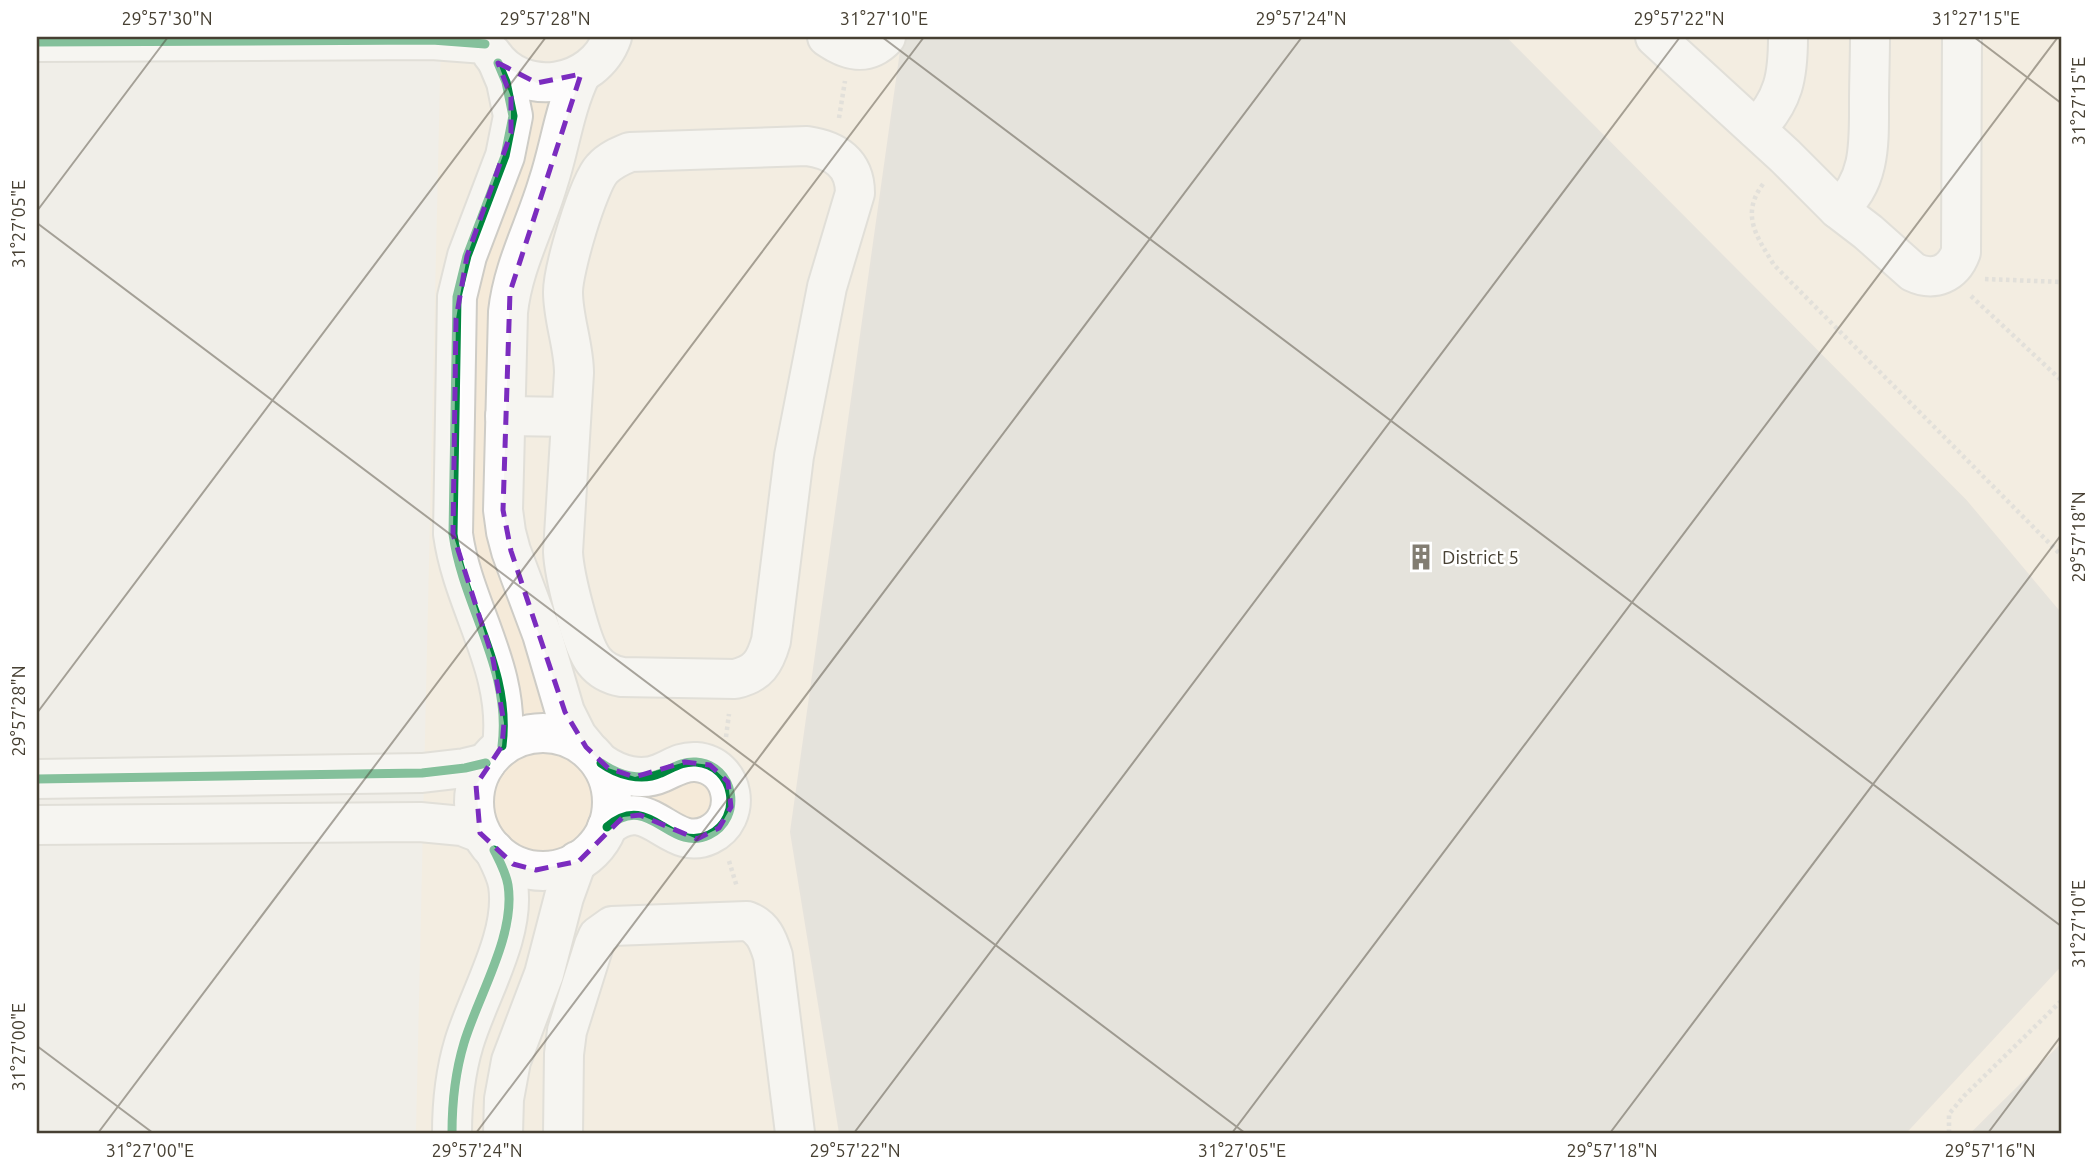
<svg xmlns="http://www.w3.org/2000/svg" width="2098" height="1170" font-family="Ubuntu,sans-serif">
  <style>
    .commercial { fill: #f5ead9 }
    .building { fill: #d8d5cf; stroke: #d9d5ce; stroke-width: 2 }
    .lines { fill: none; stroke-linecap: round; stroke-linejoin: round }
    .minor-casing { stroke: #ceccc6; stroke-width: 42 }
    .path { stroke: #d1cec9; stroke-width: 4.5; stroke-dasharray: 3.5 3.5; stroke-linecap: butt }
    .minor { stroke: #fdfcfc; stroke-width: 38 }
    .cycleway-casing { stroke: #fff; stroke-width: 13 }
    .cycleway { stroke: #00873e; stroke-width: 9 }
    .marked { fill: none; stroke: #7b2cbf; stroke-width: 5; stroke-dasharray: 14 9; stroke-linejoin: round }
    .ticks { fill: none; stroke: #474033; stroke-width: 2; stroke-opacity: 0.45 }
    .labels { text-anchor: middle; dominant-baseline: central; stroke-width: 5; stroke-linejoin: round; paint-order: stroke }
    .poi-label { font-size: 19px; fill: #474033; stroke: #fff; text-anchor: start }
    .neatline { fill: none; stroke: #474033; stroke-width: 2.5 }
    .ticks-label { font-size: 18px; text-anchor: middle; fill: #474033 }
  </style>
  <rect width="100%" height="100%" fill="#f0eee8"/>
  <polygon class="commercial" points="441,37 2061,37 2061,1133 416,1133"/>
  <g class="building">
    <polygon points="903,37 1505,37 1966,501 2061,614 2061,965 1905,1133 840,1133 791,832"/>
    <polygon points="2061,1045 2061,1133 1972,1133 1988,1117"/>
  </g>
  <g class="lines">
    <g class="minor-casing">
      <g id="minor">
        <path d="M827 37C847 51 867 57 886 37"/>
        <path d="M1655 37 1785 156 1838 209 1868 232 1913 272C1934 282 1953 274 1961 252L1962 37"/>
        <polyline points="37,42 432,40 485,44"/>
        <path d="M492 54C522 99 594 88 612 37"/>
        <path d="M498 63 506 82 513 116 505 156 467 256 457 297 453 534C463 607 512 669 502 746"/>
        <path d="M581 74C564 109 560 147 548 183 535 227 513 266 508 312L503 510 506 532 511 551 542 634 565 712 577 736 586 747"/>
        <path d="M1756 129C1784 100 1788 76 1788 37"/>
        <path d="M807 146C835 150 855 163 855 193L827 287 794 456 771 641C765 662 758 674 735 679L622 677C611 675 601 670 594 661 581 645 564 574 563 552L574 373C574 346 563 319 563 292 563 270 588 184 602 169 610 160 620 156 630 152Z"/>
        <path d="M1838 209C1871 183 1869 142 1869 103 1869 81 1870 59 1870 37"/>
        <polyline points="505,416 571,417"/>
        <circle cx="543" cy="802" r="69"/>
        <path d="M601 763C618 775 641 782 661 773 673 768 682 761 696 762 735 765 744 818 709 835 669 854 650 790 607 827"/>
        <polyline points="37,779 422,773 465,768 486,763"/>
        <polyline points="37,825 420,822 462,826 480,833"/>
        <path d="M452 1133C452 1102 455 1073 464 1043 478 996 516 935 508 885 506 873 500 862 494 850"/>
        <polyline points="503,1133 504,1099 511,1061 544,974 564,897 577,861"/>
        <path d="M563 1133 564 1054 567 1031 594 945 598 936 612 926 747 921C763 927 768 940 773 956L795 1133"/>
      </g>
    </g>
    <g class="path">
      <polyline points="839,118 845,81"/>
      <path d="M1763 184C1740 215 1757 237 1774 265L2061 555"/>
      <polyline points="1985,279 2061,282"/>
      <polyline points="1971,296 2061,380"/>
      <polyline points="726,737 729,714"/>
      <polyline points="729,861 737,887"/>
      <polyline points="1949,1133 1949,1114 1964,1096 2061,1001"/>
    </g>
    <use href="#minor" class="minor"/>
    <g class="cycleway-casing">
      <g id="cycleway">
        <polyline points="37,42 432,40 485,44"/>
        <path d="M498 63 506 82 513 116 505 156 467 256 457 297 453 534C463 607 512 669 502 746"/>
        <path d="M601 763C618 775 641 782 661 773 673 768 682 761 696 762 735 765 744 818 709 835 669 854 650 790 607 827"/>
        <polyline points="37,779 422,773 465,768 486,763"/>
        <path d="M452 1133C452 1102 455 1073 464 1043 478 996 516 935 508 885 506 873 500 862 494 850"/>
      </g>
    </g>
    <use href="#cycleway" class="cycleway"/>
  </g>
  <path d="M0 0H2098V1170H0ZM498 63 537 83 581 74 510 292 503 510 511 551 565 712 586 747 608 768 635 777 685 762 710 765 728 782 731 807 719 828 697 839 640 815 623 817 579 861 536 870 513 864 480 833 476 785 502 746 504 723 493 659 453 534 456 319 467 256 511 133V97Z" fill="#f0eee8" fill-opacity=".55" fill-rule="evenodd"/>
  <path class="marked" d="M498 63 537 83 581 74 510 292 503 510 511 551 565 712 586 747 608 768 635 777 685 762 710 765 728 782 731 807 719 828 697 839 640 815 623 817 579 861 536 870 513 864 480 833 476 785 502 746 504 723 493 659 453 534 456 319 467 256 511 133V97Z"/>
  <path class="ticks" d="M882 37 2061 926M1974 37 2061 103M37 211 168 37M37 223 1245 1133M37 713 546 37M37 1046 153 1133M98 1133 924 37M476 1133 1302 37M854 1133 1680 37M1232 1133 2058 37M1610 1133 2061 535M1988 1133 2061 1036"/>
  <defs>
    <g id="building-bare" transform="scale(2.1)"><path d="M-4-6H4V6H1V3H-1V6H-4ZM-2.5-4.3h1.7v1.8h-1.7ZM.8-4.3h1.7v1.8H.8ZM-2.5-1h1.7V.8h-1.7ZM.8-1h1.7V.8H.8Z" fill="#827d72" stroke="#fff" stroke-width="2.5" paint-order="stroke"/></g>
  </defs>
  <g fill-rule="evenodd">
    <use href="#building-bare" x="1421" y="557"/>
  </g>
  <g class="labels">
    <g class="poi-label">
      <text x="1442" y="557">District 5</text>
    </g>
  </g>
  <rect width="2098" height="1170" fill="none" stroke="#ffffff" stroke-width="77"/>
  <rect x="38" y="38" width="2022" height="1094" class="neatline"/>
  <g class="ticks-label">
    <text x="167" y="25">29°57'30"N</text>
    <text x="545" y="25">29°57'28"N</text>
    <text x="884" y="25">31°27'10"E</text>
    <text x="1301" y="25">29°57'24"N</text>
    <text x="1679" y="25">29°57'22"N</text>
    <text x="1976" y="25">31°27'15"E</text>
    <text transform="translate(2079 101) rotate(-90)" y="6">31°27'15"E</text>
    <text transform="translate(19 224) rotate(-90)" y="6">31°27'05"E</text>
    <text transform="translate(2079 537) rotate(-90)" y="6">29°57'18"N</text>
    <text transform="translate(19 711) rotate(-90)" y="6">29°57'28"N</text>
    <text transform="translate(2079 924) rotate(-90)" y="6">31°27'10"E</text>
    <text transform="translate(19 1047) rotate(-90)" y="6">31°27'00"E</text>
    <text x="150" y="1157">31°27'00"E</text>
    <text x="477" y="1157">29°57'24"N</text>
    <text x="855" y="1157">29°57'22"N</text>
    <text x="1242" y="1157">31°27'05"E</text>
    <text x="1612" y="1157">29°57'18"N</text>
    <text x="1990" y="1157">29°57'16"N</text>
  </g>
</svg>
